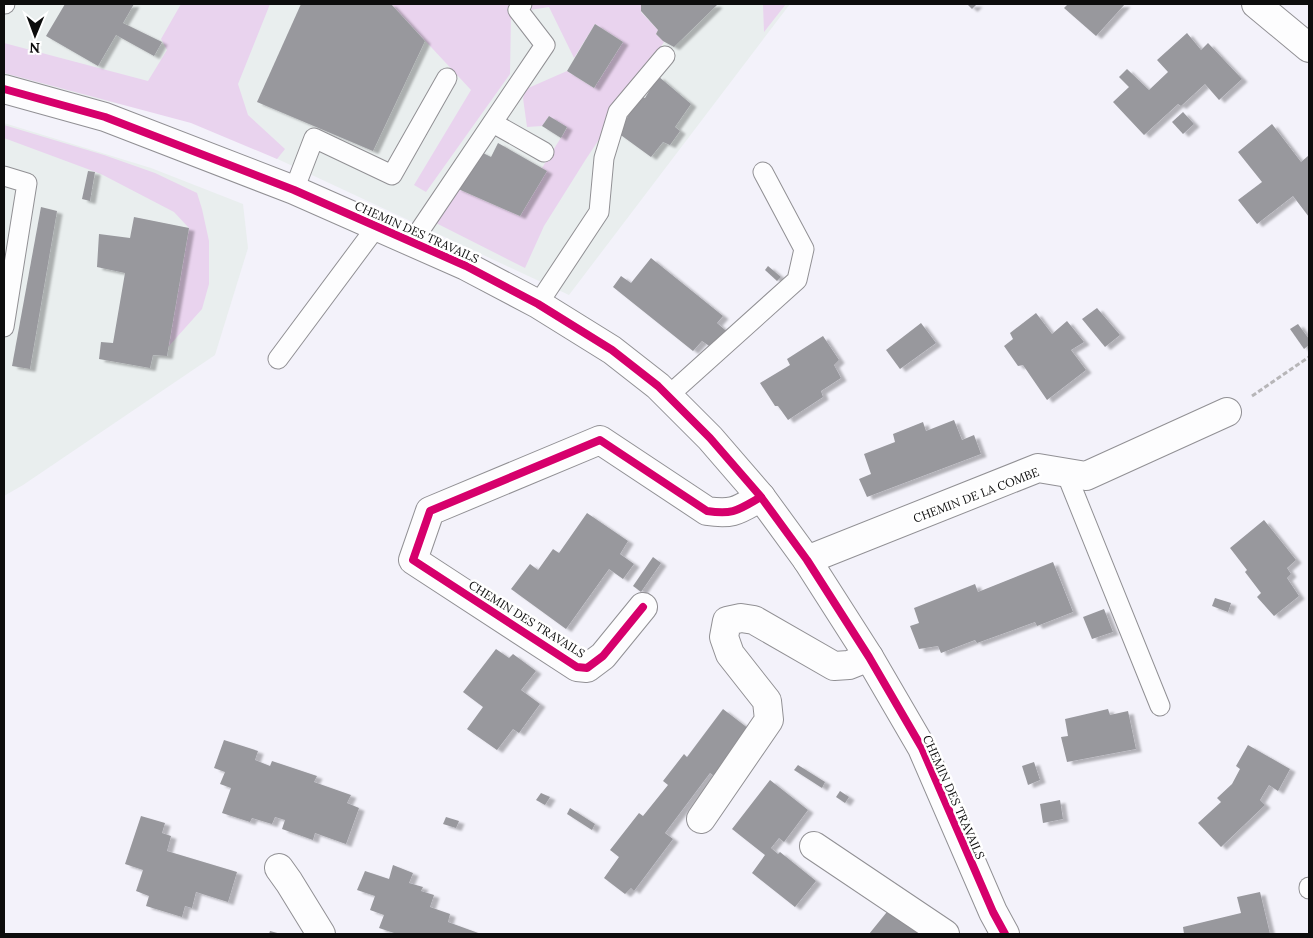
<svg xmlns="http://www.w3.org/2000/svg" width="1313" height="938" font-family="Lora,serif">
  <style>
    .industrial { fill: #e9eeee }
    .green { fill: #e9d3ee }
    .building { fill: #98989d; filter: url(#shadow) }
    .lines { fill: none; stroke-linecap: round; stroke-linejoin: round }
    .lane-casing { stroke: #919094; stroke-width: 21 }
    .street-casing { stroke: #919094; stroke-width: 30 }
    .path { stroke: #b7b6b8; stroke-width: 3; stroke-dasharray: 5 2.5; stroke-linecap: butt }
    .lane { stroke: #fdfdfe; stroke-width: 19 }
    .street { stroke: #fdfdfe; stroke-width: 28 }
    .cycleway-casing { stroke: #fff; stroke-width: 11 }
    .cycleway { stroke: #d6006c; stroke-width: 8 }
    .labels { text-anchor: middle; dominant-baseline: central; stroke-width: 5; stroke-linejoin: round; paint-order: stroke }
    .street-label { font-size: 12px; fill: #0d0d0d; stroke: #fff }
  </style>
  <defs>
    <filter id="shadow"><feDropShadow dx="5.5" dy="3" stdDeviation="1" flood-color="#0004"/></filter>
  </defs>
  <rect width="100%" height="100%" fill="#f3f2fa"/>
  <g class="industrial">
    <polygon points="4,4 790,4 569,295 192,119 4,80"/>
    <polygon points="4,123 151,168 243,204 248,248 215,355 23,485 4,496"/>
  </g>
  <g class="green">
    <polygon points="181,4 270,4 238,84 248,115 285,149 277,159 191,123 4,73 4,43 148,81 167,50 161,39"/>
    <polygon points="391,4 641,4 641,12 658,30 656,34 664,42 586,159 544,226 525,268 434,222 456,188 520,216 546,172 542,168 567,128 549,116 542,126 527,127 523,98 526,89 567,71 594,88 623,42 595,24 574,58 549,7 511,13 510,74 426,192 414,185 471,90"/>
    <polygon points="763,4 786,4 764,32"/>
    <polygon points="4,125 104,155 155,173 197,193 202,209 209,241 209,284 202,309 168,347 189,228 174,212 101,174 4,138"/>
  </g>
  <g class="building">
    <polygon points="65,4 134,4 123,23 162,42 154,56 116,35 98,66 46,36"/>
    <polygon points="301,4 391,4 425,41 373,151 257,102"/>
    <polygon points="641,4 715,4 717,5 674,47 663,41 656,34 658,30 641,11"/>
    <polygon points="967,4 977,4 972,9"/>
    <polygon points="1068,4 1125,4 1096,36 1064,8"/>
    <polygon points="595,24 623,42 594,88 567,71"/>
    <polygon points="1187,33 1201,50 1208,43 1242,79 1219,100 1205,84 1181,106 1178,104 1144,135 1113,102 1129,87 1119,77 1127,69 1149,90 1168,72 1157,60"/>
    <polygon points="658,76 691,104 675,127 680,131 670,145 663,142 651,157 618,133 640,96 645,98"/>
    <polygon points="1183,112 1194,124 1183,134 1172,122"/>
    <polygon points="549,116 567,127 561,138 542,126"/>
    <polygon points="1272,124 1301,162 1308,156 1309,157 1309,217 1293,196 1257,224 1238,200 1262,182 1238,152"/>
    <polygon points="498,143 547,171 520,216 456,188 479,151 491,157"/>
    <polygon points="88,171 95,172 90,201 82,199"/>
    <polygon points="41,207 57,211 30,369 12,366"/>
    <polygon points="134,217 189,228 167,356 153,355 150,368 99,359 101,342 113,343 125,273 97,267 99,234 130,238"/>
    <polygon points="651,258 723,316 717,323 732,336 718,352 702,341 693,351 613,287 621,276 631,283"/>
    <polygon points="768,266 781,277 777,281 765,270"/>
    <polygon points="1097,308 1120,335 1105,347 1082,319"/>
    <polygon points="1036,313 1052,334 1067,321 1084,342 1071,350 1086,370 1047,400 1023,365 1018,366 1004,346 1013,339 1010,333"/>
    <polygon points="921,323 936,343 900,369 886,350"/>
    <polygon points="1298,324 1309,339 1309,345 1304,349 1290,329"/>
    <polygon points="823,336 839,360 834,365 841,378 821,391 823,397 788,420 778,406 775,406 760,383 790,365 787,359"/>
    <polygon points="954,420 962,440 974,435 981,454 867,497 859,479 871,474 864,454 895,442 893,434 923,422 926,431"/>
    <polygon points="587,513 628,541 620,554 634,564 623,579 609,569 566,629 511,589 530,564 538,570 553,549 559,553"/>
    <polygon points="1264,520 1296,560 1287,568 1291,574 1287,578 1299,596 1274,616 1257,597 1261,593 1245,572 1247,570 1230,548"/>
    <polygon points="653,557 661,563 641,592 633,586"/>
    <polygon points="1053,562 1073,612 1037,626 1035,622 977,643 975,640 941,653 938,646 919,649 910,626 919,623 914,608 975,584 978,592"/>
    <polygon points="1215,598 1231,603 1228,612 1212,606"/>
    <polygon points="1104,609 1113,632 1092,639 1083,617"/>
    <polygon points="496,649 509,658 513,654 536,671 521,690 540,704 519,733 513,729 497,750 467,729 483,707 463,692"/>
    <polygon points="723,709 749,729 714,776 710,773 665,833 673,839 634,891 631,888 625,894 604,878 619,857 610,850 639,813 643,816 668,785 663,781 684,754 687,757"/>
    <polygon points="1108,709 1110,715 1128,711 1136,749 1067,762 1061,737 1068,736 1065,719"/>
    <polygon points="224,740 258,751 255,760 270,766 272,761 317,776 314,782 351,795 347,803 359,808 346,844 315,833 313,840 282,829 285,820 275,817 272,824 252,818 250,822 222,813 231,788 220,784 225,772 214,768"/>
    <polygon points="1248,745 1290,769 1278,791 1269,785 1260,800 1265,805 1221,847 1198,823 1221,802 1217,798 1232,784 1240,769 1236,766"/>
    <polygon points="1034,762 1040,780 1028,785 1022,766"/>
    <polygon points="798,765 825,782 822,788 794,770"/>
    <polygon points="770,780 808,810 784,842 779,838 771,848 778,854 780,852 816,881 795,907 752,873 765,855 732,829"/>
    <polygon points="840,791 849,797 845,803 836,797"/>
    <polygon points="541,793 550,797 545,805 536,800"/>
    <polygon points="1060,800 1063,819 1043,823 1040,804"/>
    <polygon points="570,808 595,824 592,830 567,814"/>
    <polygon points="141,816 165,823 162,833 171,836 167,851 237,872 228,902 196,892 192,908 185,906 182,917 146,906 149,896 136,891 143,870 125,864"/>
    <polygon points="446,817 459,821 456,828 443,824"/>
    <polygon points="393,865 413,873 409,883 423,887 421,891 434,895 430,907 450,914 448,922 481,934 397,934 379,928 384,915 370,910 375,896 357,890 365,871 389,879"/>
    <polygon points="1260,892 1270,934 1184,934 1183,927 1241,913 1237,897"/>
    <polygon points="895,902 924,927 919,934 869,934"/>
    <polygon points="270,931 281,934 269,934"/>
  </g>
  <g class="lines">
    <g class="lane-casing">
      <g id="lane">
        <polyline points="4,4 5,4"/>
        <polyline points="493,123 544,152"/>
        <polyline points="4,176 27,183 4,327"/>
        <polyline points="294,190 314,138 392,175 447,78"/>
        <polyline points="412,242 545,45 518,10 522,4"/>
        <polyline points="538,304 599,212 604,158 618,112 665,56"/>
        <polyline points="278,359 377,226"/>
        <polyline points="668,396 797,280 804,249 763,172"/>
        <polyline points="1066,473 1160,706"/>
        <polyline points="1309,887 1309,889"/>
      </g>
    </g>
    <g class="street-casing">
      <g id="street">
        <polyline points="1256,4 1309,48"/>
        <polyline points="4,89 105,117 294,190 466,266 538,304 612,350 658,386 710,438 761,497 807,560 869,657 922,748 993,912 1005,934"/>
        <polyline points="807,560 1038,468 1086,476 1227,412"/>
        <path d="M643 607 603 656 587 668 577 667 413 560 430 511 600 440 707 511C734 515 738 510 761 497"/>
        <polyline points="701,819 769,720 767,701 730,654 724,637 727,621 741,618 754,620 834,666 849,665 869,657"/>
        <polyline points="814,846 945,934"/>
        <polyline points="279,868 289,882 321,934"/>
      </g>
    </g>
    <polyline class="path" points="1252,396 1309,357"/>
    <use href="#lane" class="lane"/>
    <use href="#street" class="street"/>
    <g class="cycleway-casing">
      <g id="cycleway">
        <polyline points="4,89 105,117 294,190 466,266 538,304 612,350 658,386 710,438 761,497 807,560 869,657 922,748 993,912 1005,934"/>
        <path d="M643 607 603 656 587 668 577 667 413 560 430 511 600 440 707 511C734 515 738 510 761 497"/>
      </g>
    </g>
    <use href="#cycleway" class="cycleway"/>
  </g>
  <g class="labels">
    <g class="street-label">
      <text transform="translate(417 232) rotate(24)">CHEMIN DES TRAVAILS</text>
      <text transform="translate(976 495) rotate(-21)">CHEMIN DE LA COMBE</text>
      <text transform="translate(527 619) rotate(32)">CHEMIN DES TRAVAILS</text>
      <text transform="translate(954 797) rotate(66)">CHEMIN DES TRAVAILS</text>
    </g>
  </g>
  <rect width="1313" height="938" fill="none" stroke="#0d0d0d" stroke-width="10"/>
  <g transform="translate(35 35) rotate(181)" stroke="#ffffff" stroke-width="4" paint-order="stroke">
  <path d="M0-4L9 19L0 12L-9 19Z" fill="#0d0d0d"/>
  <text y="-8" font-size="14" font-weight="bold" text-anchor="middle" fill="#0d0d0d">N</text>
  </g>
</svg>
